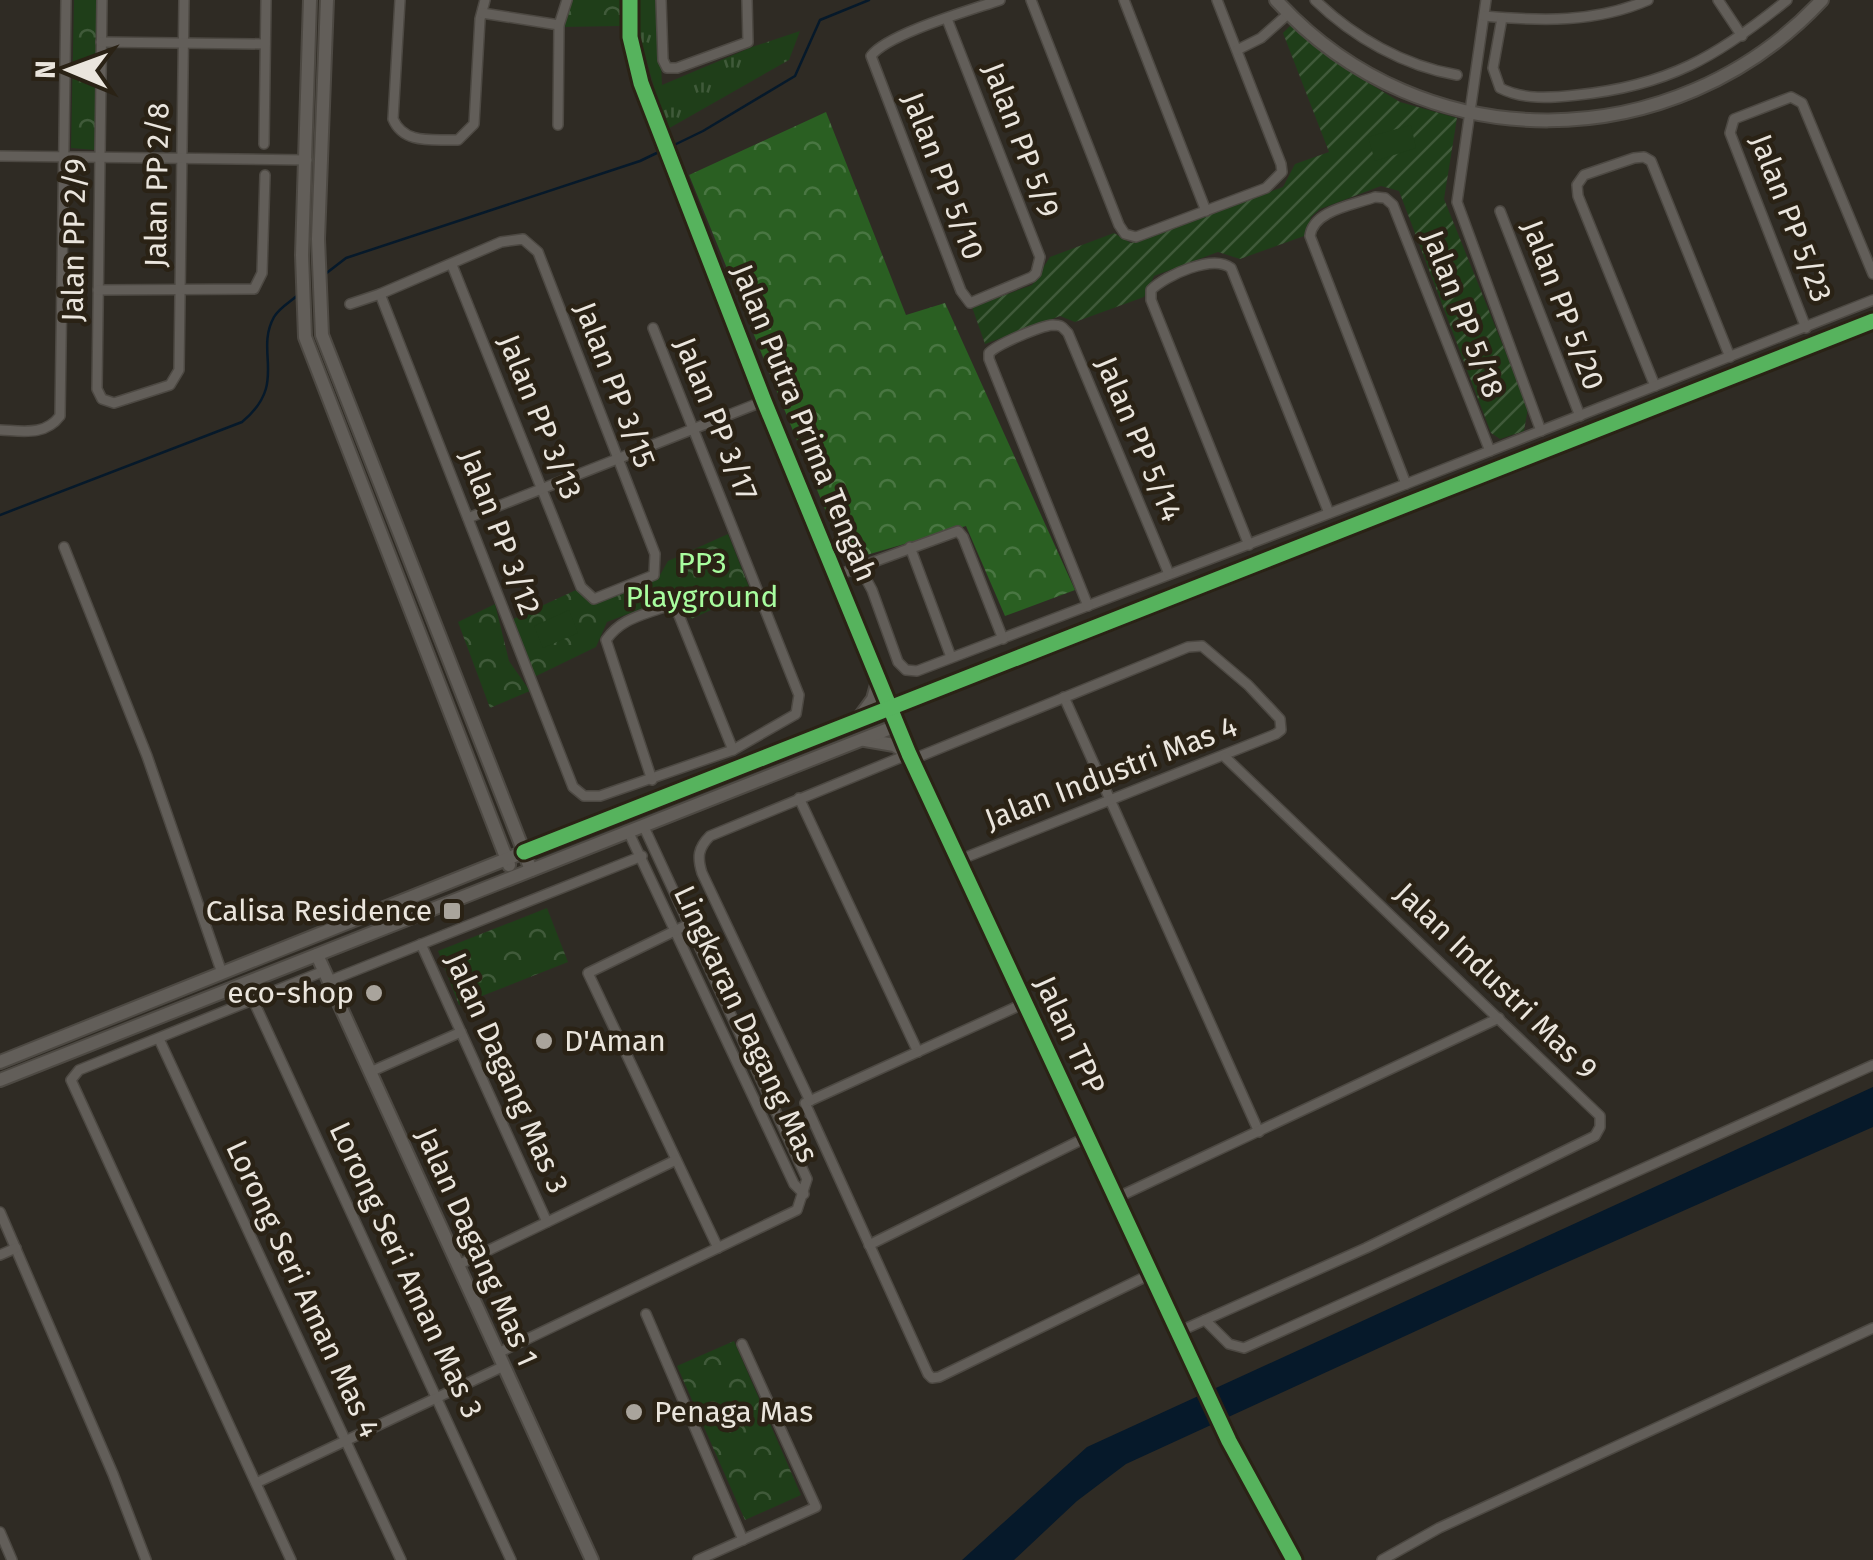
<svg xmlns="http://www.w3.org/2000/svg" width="1873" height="1560" font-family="'Fira Sans',sans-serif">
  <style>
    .grass { fill: url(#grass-tufts) }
    .forest { fill: url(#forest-crowns) }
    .park { fill: url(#park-crowns) }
    .garden { fill: url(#garden-furrows) }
    .pitch { fill: #1f3e19 }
    .water { fill: #06192a }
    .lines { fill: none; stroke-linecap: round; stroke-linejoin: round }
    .stream { stroke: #06192a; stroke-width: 2.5 }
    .street-casing { stroke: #4d4943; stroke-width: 12 }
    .secondary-casing { stroke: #4d4943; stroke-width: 16 }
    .street { stroke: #625e59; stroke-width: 9 }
    .secondary { stroke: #625e59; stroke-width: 12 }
    .cycleway-casing { stroke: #2a2215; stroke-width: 21 }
    .cycleway { stroke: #56b35d; stroke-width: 15 }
    .poi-dot { fill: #a9a49c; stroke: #2a2215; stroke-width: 4 }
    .labels { text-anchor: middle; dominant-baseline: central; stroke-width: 9; stroke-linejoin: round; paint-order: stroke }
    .street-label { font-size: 30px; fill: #eae5dd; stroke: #2a2215 }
    .park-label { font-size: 30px; fill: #a8fd9e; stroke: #2a2215 }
    .poi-label { font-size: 30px; fill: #eae5dd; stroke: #2a2215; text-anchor: end }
  </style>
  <defs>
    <pattern id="grass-tufts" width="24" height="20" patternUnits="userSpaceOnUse" patternTransform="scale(2.5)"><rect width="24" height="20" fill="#1f3e19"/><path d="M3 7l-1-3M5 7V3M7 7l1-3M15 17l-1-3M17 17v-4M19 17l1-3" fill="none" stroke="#405a3a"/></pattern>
    <pattern id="forest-crowns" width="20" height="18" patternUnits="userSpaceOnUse" patternTransform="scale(2.5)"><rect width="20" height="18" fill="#2a5f22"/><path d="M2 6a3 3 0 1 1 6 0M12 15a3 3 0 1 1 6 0" fill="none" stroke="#497642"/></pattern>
    <pattern id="park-crowns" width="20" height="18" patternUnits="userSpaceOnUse" patternTransform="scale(2.5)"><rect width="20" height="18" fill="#1f3e19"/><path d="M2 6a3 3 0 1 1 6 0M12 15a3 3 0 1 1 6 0" fill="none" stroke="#405a3a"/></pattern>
    <pattern id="garden-furrows" width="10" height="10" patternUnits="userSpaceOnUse" patternTransform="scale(2.5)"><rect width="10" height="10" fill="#1f3e19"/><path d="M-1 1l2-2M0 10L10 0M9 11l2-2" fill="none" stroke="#405a3a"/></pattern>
  </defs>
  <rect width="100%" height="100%" fill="#2f2b24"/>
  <polygon class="grass" points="635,0 658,0 662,85 752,47 800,31 789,60 666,130 634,16"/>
  <polygon class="forest" points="826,112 906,315 945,303 1075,590 1005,616 966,526 846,561 689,175"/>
  <g class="park">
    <polygon points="74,0 99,0 95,150 71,148"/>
    <polygon points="570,0 621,0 621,26 562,27"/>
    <polygon points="728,534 751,592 691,619 683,604 667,599 607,622 596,647 530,679 511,620 576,590 594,601 660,575 668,561"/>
    <polygon points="495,604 509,661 530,691 490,708 458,622"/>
    <polygon points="547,908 568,962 459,1005 438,951"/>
    <polygon points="734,1341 801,1495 745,1520 677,1366"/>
  </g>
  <polygon class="garden" points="1291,25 1347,70 1400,102 1457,118 1444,199 1528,408 1524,431 1500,439 1491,433 1399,191 1381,186 1320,209 1311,217 1307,235 1240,259 1218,252 1154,276 1144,297 1075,322 1060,316 985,344 972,307 1032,285 1050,257 1114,233 1131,243 1283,187 1295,164 1329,152 1283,33"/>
  <g class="pitch">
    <polygon points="1411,125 1416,148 1375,161 1368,137"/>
    <polygon points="569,610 578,633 543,648 534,626"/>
  </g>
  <polygon class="water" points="1873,1087 1873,1127 1536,1276 1126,1464 1077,1501 1014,1560 962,1560 1087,1447"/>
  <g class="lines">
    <g class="stream">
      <polyline points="670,147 703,131 795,76 820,20 869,0"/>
      <polyline points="324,275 346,258 640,161 663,150"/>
      <path d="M0 515 242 422C289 383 254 353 274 317 279 308 290 302 298 295"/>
    </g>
    <g class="street-casing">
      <g id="street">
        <polyline points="102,0 97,389 102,399 114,403 170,385 179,370 184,0"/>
        <path d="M400 0 393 119C404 145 433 139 458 140L474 124 480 19 485 0"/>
        <polyline points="661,0 663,60 667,68 677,68 748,42 747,0"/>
        <polyline points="1031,0 1119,225 1125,234 1136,237 1266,188 1282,172 1281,164 1217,0"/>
        <polyline points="1124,0 1206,211"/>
        <path d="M1315 0C1353 37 1404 66 1457 75"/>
        <polyline points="1486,0 1457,202 1541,431"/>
        <polyline points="1718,0 1742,36"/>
        <polyline points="482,13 559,25"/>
        <path d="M1484 16C1541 21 1595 23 1648 0"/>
        <path d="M1502 18 1493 68 1500 88C1523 100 1551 98 1577 95 1667 86 1717 57 1787 0"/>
        <path d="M947 19 1040 257 1036 273 1032 277 970 303 961 291 871 56C887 34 971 10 1000 0"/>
        <polyline points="101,42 265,44"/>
        <polyline points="1237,50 1261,38 1288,14"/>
        <polyline points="558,125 559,25 567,0"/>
        <polyline points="264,144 266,0"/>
        <polyline points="0,156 307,160"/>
        <polyline points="1500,211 1580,416"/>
        <polyline points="98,290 254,289 262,273 265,175"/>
        <polyline points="380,294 573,787 584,796 600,796 733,750 796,714 799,695 653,328"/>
        <polyline points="350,304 380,294 501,242 523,239 538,252 655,554 654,575 594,599 581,587 452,265"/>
        <polyline points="1806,328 1730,133 1734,119 1791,97 1802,103 1873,274"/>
        <polyline points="1655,386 1578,196 1577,185 1584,175 1634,158 1644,157 1651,161 1730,357"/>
        <path d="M0 430C23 431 45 436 60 416L66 0"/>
        <path d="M1406 484 1310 236C1313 210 1354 205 1375 197L1385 198 1393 205 1490 451"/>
        <polyline points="468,518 764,401"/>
        <path d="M1249 545 1151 300V290C1166 275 1213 254 1231 268L1329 513"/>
        <polyline points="64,547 147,756 222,973"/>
        <polyline points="910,547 951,657"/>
        <polyline points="859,566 872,590 898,662 906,670 917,671 1406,484 1873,300"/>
        <polyline points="835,576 958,531 963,537 1003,639"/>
        <path d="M1088 606 989 359V353C998 344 1040 326 1053 325 1062 325 1062 327 1068 333L1169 574"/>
        <polyline points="1064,697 1259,1132"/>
        <polyline points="896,726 1229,1441 1294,1560"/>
        <polyline points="911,760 1188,647 1202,646 1248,685 1280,719 1281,730 1276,734 959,860"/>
        <path d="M652 780 606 640C621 619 640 616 664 607L678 613 733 750"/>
        <polyline points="799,798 918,1052"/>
        <polyline points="628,831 794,1184 804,1194"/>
        <polyline points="689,924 588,973 718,1248"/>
        <polyline points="421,944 547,1222"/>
        <polyline points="329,981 642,856"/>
        <polyline points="254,1002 511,1560"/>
        <polyline points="1025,1003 805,1103 928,1374 932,1378 939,1377 1151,1274"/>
        <polyline points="159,1039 401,1560"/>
        <polyline points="370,1072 461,1032"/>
        <path d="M810 1101 702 873C697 857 698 848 710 836L909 754"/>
        <polyline points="1116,1198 1499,1018"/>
        <polyline points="0,1212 113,1474 146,1560"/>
        <polyline points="869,1245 1087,1137"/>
        <polyline points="0,1255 16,1248"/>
        <polyline points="458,1265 676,1160"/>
        <polyline points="646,1314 743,1540"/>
        <polyline points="1205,1320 1229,1344 1244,1348 1873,1065"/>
        <polyline points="1178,1332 1366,1248 1595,1136 1600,1127 1600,1116 1225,757"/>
        <polyline points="498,1353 797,1210 807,1179 643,825"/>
        <polyline points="256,1483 504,1366"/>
        <polyline points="0,1532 12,1560"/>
        <polyline points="291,1560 71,1080 79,1070 324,971"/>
        <polyline points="698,1560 816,1507 742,1344"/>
        <polyline points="1382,1560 1439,1528 1873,1328"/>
      </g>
    </g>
    <g class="secondary-casing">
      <g id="secondary">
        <polyline points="310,0 302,255 305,337 509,865"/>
        <polyline points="327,0 318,239 322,335 531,870"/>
        <path d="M1276 0C1423 162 1674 159 1822 0"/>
        <polyline points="859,718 873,699 878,681"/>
        <polyline points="865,740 894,745 909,754"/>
        <polyline points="317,955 592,1560"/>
        <polyline points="0,1062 524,852 1873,321"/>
        <polyline points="0,1080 896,726 764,401 641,83 630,37 630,0"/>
      </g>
    </g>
    <use href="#street" class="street"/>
    <use href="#secondary" class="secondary"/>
    <g class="cycleway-casing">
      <g id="cycleway">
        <polyline points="630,0 630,37 641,83 764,401 909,754 1229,1441 1294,1560"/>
        <polyline points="524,852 1873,321"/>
      </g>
    </g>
    <use href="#cycleway" class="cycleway"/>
  </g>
  <g class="poi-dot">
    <rect x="442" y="901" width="20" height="20" rx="5"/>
    <circle cx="374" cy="993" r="10"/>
    <circle cx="544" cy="1041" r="10"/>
    <circle cx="634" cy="1412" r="10"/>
  </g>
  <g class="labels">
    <g class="street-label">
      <text transform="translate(1021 140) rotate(69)">Jalan PP 5/9</text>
      <text transform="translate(943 176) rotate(69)">Jalan PP 5/10</text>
      <text transform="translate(157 185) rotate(-89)">Jalan PP 2/8</text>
      <text transform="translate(1791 218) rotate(69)">Jalan PP 5/23</text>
      <text transform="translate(74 240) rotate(-89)">Jalan PP 2/9</text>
      <text transform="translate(1563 305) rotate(69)">Jalan PP 5/20</text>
      <text transform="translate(1463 314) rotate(69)">Jalan PP 5/18</text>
      <text transform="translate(615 385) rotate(69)">Jalan PP 3/15</text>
      <text transform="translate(540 417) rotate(68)">Jalan PP 3/13</text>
      <text transform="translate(716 419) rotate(68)">Jalan PP 3/17</text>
      <text transform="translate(804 423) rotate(68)">Jalan Putra Prima Tengah</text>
      <text transform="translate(1139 439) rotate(67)">Jalan PP 5/14</text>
      <text transform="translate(500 532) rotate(69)">Jalan PP 3/12</text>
      <text transform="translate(1111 773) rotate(-21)">Jalan Industri Mas 4</text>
      <text transform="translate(1496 981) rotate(44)">Jalan Industri Mas 9</text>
      <text transform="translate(746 1024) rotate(65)">Lingkaran Dagang Mas</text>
      <text transform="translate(1070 1035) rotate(65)">Jalan TPP</text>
      <text transform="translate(507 1073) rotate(66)">Jalan Dagang Mas 3</text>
      <text transform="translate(477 1247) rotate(66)">Jalan Dagang Mas 1</text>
      <text transform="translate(406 1270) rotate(65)">Lorong Seri Aman Mas 3</text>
      <text transform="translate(303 1289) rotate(65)">Lorong Seri Aman Mas 4</text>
    </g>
    <g class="park-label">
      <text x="702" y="563">PP3<tspan x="702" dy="34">Playground</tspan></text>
    </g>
    <g class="poi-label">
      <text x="432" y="911">Calisa Residence</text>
      <text x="354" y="993">eco-shop</text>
      <text x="564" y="1041" text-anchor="start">D'Aman</text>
      <text x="654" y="1412" text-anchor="start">Penaga Mas</text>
    </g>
  </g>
  <g transform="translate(70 70) rotate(271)" stroke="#2a2215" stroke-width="8" paint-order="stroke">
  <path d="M0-8L18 38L0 25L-18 38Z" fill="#eae5dd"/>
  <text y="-15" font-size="28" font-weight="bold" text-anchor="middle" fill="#eae5dd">N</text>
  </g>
</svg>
